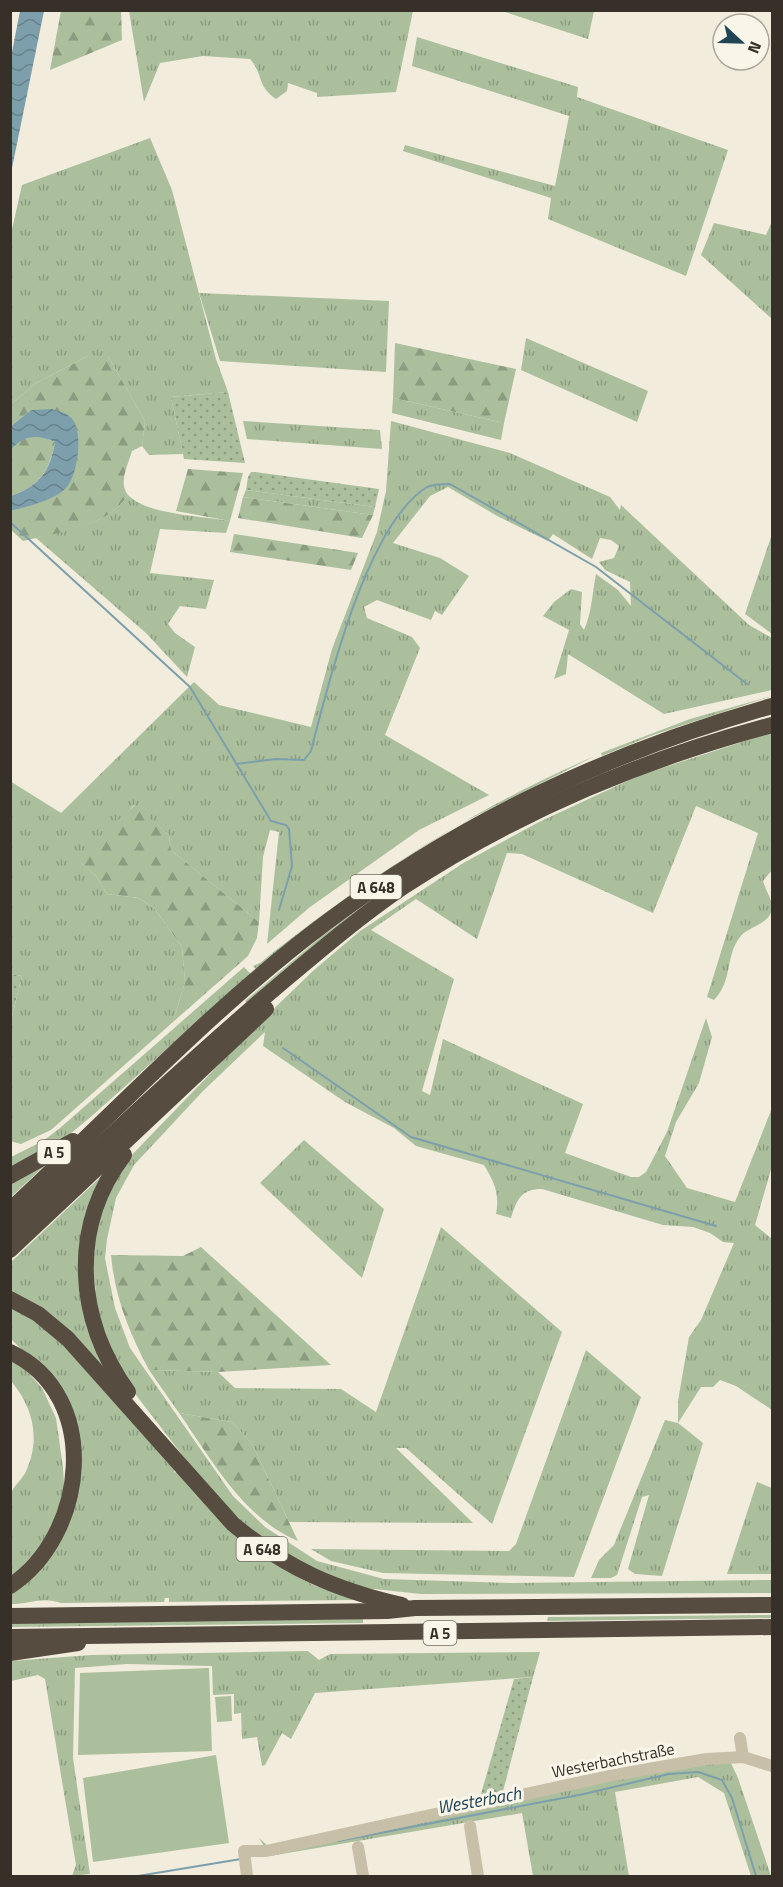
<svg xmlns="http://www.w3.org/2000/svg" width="783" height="1887" font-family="'Titillium Web',sans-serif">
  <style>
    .grass { fill: url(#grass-tufts) }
    .forest { fill: url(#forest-firs) }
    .park { fill: url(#park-dots) }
    .pitch { fill: #abbf9d }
    .water { fill: url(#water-waves) }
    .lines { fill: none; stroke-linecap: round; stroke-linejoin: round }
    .stream { stroke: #7d9fac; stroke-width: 2 }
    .minor { stroke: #c8bfa9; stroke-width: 12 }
    .highway { stroke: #564c40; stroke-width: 16 }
    .labels { text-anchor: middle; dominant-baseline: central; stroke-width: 6; stroke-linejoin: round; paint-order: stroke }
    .shield { fill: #f9f5e9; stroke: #706b62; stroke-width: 1.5 }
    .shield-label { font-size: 15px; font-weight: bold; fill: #363028 }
    .street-label { font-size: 16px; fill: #363028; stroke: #f9f5e9 }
    .water-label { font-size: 18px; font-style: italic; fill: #204555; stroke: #f9f5e9 }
  </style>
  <defs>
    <pattern id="grass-tufts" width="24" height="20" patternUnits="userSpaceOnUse" patternTransform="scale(1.5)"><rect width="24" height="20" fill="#abbf9d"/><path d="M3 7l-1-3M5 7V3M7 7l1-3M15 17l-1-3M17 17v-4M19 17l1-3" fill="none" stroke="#8c9c80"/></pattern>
    <pattern id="forest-firs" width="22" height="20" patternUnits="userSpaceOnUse" patternTransform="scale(1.5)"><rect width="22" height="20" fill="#abbf9d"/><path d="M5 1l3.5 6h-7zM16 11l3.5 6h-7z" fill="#8c9c80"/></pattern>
    <pattern id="park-dots" width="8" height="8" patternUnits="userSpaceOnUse" patternTransform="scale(1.5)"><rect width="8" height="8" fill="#abbf9d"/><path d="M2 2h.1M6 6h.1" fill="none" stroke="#8c9c80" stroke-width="1.8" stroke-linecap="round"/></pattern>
    <pattern id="water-waves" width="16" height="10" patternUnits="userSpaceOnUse" patternTransform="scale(1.5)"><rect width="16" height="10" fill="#7d9fac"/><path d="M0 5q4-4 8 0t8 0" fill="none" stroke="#67828c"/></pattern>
  </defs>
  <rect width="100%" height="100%" fill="#f1ecdc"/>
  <g class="grass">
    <path d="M129 11V10L413 11 396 92 317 97V93L288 83 287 91 276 99C256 85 264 75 250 59L203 56 160 63 144 102Z"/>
    <polygon points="502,11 594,10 594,11 588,39"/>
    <polygon points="417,37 578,87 577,97 728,150 686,276 548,219 551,198 403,151 405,145 555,186 569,116 412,66"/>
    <polygon points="150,138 172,190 216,359 228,392 171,397 183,454 149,455 142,446 145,421 108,356 88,356 36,383 11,404 10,238 22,185"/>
    <polygon points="772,221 772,319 701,255 714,223 766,235"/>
    <polygon points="199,293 389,301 386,372 220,361"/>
    <polygon points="526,338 648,391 637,422 521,370"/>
    <polygon points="393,398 504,423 501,440 392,413"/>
    <polygon points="243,421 380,430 382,449 247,439"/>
    <path d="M391 421 510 453 610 497 620 510 621 505 749 625 772 638V690L664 714 568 654 566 674 554 679 569 630 543 616 554 602 571 589 582 592 580 624 584 630C592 612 592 594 596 574L618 590 631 606 630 582 605 570 599 562 614 558 619 546 611 540 600 538 592 559 553 534 548 541 497 516 448 487 430 496 393 543 440 558 469 576 442 615 435 611 431 620 377 600 364 607 367 618 412 637 420 648 385 735 489 795 419 830 310 907 267 944 279 832 270 830 263 857 259 922 171 850 169 835 134 805 81 863 96 876 107 894 139 898 154 908 182 947 185 982 173 1022 51 1130 21 1144 10 1141 11 1020 22 976 11 974 10 781 61 813 194 682 219 705 311 727 332 649 377 532 386 491Z"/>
    <polygon points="246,490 375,507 373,515 243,497"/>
    <path d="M128 495C147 515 203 516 230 521L226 533 160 529 150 573 214 580 206 609 180 606 168 624 175 633 195 647 187 677 146 633 36 538C67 530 110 524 128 495Z"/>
    <polygon points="772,534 772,634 745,614"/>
    <polygon points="772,696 653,735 602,756 601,753 690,719"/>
    <path d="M772 732V870L763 881C765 889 772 899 772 907 772 924 747 927 740 937 724 959 734 978 714 1000L707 997 758 833 696 806 653 913 522 854 507 853 477 939 416 899 371 930 454 979 422 1091 430 1095 443 1039 583 1104 565 1153 631 1177H639L646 1172 667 1132 706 1018 712 1037 699 1083 676 1122 665 1156 687 1188 735 1202 772 1108V1166L755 1225 772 1239V1410L736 1386 720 1380 713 1387H701L678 1423 703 1443 662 1576 635 1574 628 1569 649 1495 642 1497 617 1575 611 1578H591L599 1560 614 1545 665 1420 678 1423V1401L689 1337 701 1320 734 1243 723 1242 710 1233 693 1227 663 1225 542 1189C521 1189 517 1199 511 1218L496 1214C500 1193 494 1182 484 1165L416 1146 394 1128 345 1102 263 1046 265 1032 203 1091 134 1165 116 1198 107 1239 105 1258 115 1308 130 1348 233 1496 265 1527 317 1561 384 1579 512 1583 772 1580V1593L421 1594 365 1588 329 1577 258 1538 203 1482 136 1395 118 1366 98 1313 92 1255 101 1210 127 1160 261 1021 314 970 360 931 465 862 539 822 638 776Z"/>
    <path d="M595 756 460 824 399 862 338 905 256 969 253 966 260 963C364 880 472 809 595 756Z"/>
    <polygon points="368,902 247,1003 245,1001 322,936"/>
    <polygon points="244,967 251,974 93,1115 70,1134 11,1170 11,1157 43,1141 60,1128"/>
    <polygon points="304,1140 384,1209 362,1278 260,1183"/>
    <polygon points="53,1158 11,1197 11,1182"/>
    <polygon points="107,1171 84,1236 113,1377 11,1293 11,1262"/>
    <polygon points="441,1227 562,1332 492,1524 406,1448 396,1448 473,1523 289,1522 252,1444 232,1422 179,1413 149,1370 218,1372 235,1388 341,1389 376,1412"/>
    <path d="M10 1306 48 1328 175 1469 174 1473 177 1471 287 1571 315 1586 357 1600 169 1602V1598H165L164 1602 61 1603C43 1596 29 1604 11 1604V1591L29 1577 79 1470 45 1373 11 1339Z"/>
    <polygon points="586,1350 641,1397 574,1577 383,1573 331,1561 311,1549 509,1551 516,1544"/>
    <path d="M10 1360 25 1369 42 1388 56 1418 63 1467 65 1502 48 1540 11 1578C11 1559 6 1510 11 1494 13 1486 23 1479 26 1471 41 1439 33 1407 11 1381Z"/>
    <polygon points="757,1482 772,1488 772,1574 727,1574"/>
    <polygon points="772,1615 772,1618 547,1621 548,1617"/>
    <polygon points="363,1619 363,1623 11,1627 10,1623"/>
    <polygon points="308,1651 319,1660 330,1654 540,1652 533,1677 315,1693 291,1739 282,1733 265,1765 262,1766 257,1737 242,1739 241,1713 234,1714 234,1694 213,1695 212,1666 127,1664 75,1668 73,1758 90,1874 72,1876 76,1865 45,1679 38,1675 11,1681 11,1661 91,1655"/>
    <polygon points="729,1759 738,1778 771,1876 751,1876 724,1793 698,1777 615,1792 629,1876 533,1876 522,1813 270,1856 259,1838 269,1847 358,1827"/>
  </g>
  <g class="forest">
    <polygon points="61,11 121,11 122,40 50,70"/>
    <polygon points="395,343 516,369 504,423 393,398"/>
    <path d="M88 356H108L145 421 142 446 132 451C128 465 118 483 128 495 108 527 57 533 23 541L11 530V511L41 502 75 462 31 410 11 426V404L36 383Z"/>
    <path d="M38 435 55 442C50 471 39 486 11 496V449L20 440Z"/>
    <polygon points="188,469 243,473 230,521 176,511"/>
    <polygon points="243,497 373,515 362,538 238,518"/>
    <polygon points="234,534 358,553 351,570 230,552"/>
    <polygon points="135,805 169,835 171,850 259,922 257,938 248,956 173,1022 185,982 182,947 154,908 139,898 107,894 96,876 81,863 85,850"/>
    <path d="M201 1247 331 1365 218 1372 149 1370C129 1332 115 1298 111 1255L183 1256Z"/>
    <path d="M179 1413 232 1422 252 1444 298 1541C243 1518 212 1460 179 1413Z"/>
  </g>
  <g class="park">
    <polygon points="228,392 245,463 184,459 171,397"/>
    <polygon points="251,472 255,472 379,489 375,507 246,490 248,477"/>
    <polygon points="11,974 22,976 11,1020 10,974"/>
    <polygon points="533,1677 502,1795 479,1801 514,1679"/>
  </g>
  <g class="pitch">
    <polygon points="209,1668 212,1751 78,1755 80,1673"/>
    <polygon points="231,1696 232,1721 217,1722 215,1697"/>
    <polygon points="216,1755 229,1843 93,1862 83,1778"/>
  </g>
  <g class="water">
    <polygon points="20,11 44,11 11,173 11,57"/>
    <path d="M52 409C57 411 65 412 69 416 85 427 78 474 67 487 56 500 26 507 11 511V496C39 486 50 472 55 442 37 434 25 435 11 449V426L31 410Z"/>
  </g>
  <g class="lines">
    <g class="stream">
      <polyline points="10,522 190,687 271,821 286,825 289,829 292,866 279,910"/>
      <path d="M236 764 276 759 304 760 311 751C328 684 367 524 427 487 433 484 443 484 450 484L596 567 747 684"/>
      <polyline points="283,1048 411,1137 716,1226"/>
      <polyline points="338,1841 584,1794 669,1774 698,1772 722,1780 732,1798 756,1876"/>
      <polyline points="138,1876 241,1859"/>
    </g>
    <g class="minor">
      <polyline points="740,1738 743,1757"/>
      <polyline points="470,1826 478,1876"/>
      <polyline points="358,1847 363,1876"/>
      <polyline points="247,1876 244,1851 266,1851 613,1775 707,1759 743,1757 772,1766"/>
    </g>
    <g class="highway">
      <path d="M124 1155C69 1228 76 1319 128 1392"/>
      <polyline points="10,1176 73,1141"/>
      <path d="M10 1210C114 1114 214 1006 327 922 464 820 609 752 772 706"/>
      <path d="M10 1230C101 1145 191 1059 286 979 324 947 362 915 403 887 517 812 641 760 772 725"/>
      <polyline points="10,1250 266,1009"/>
      <path d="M10 1299 38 1314 68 1339 233 1524C285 1568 336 1590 402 1605"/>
      <path d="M10 1352C103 1395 87 1536 10 1586"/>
      <polyline points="10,1616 387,1611 415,1608 772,1605"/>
      <polyline points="10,1637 772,1627"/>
      <polyline points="10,1653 78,1643"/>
    </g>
  </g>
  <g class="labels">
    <g class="shield">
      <rect x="350.5" y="875" width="51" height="24" rx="4.5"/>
      <rect x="37.5" y="1140" width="33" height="24" rx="4.5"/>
      <rect x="236.5" y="1537" width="51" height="24" rx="4.5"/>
      <rect x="423.5" y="1621" width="33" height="24" rx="4.5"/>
    </g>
    <g class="shield-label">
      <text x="376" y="887">A 648</text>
      <text x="54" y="1152">A 5</text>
      <text x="262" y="1549">A 648</text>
      <text x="440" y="1633">A 5</text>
    </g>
    <g class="street-label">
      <text transform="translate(613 1760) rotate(-11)">Westerbachstraße</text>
    </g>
    <g class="water-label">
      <text transform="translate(479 1800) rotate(-10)">Westerbach</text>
    </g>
  </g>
  <rect width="783" height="1887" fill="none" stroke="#363028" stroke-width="24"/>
  <g transform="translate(741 42) rotate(112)"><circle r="28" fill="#f9f5e9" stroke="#aba69c" stroke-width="1.5"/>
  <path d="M0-4.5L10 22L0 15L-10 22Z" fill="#204555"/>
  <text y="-9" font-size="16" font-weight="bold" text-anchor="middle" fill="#363028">N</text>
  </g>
</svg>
